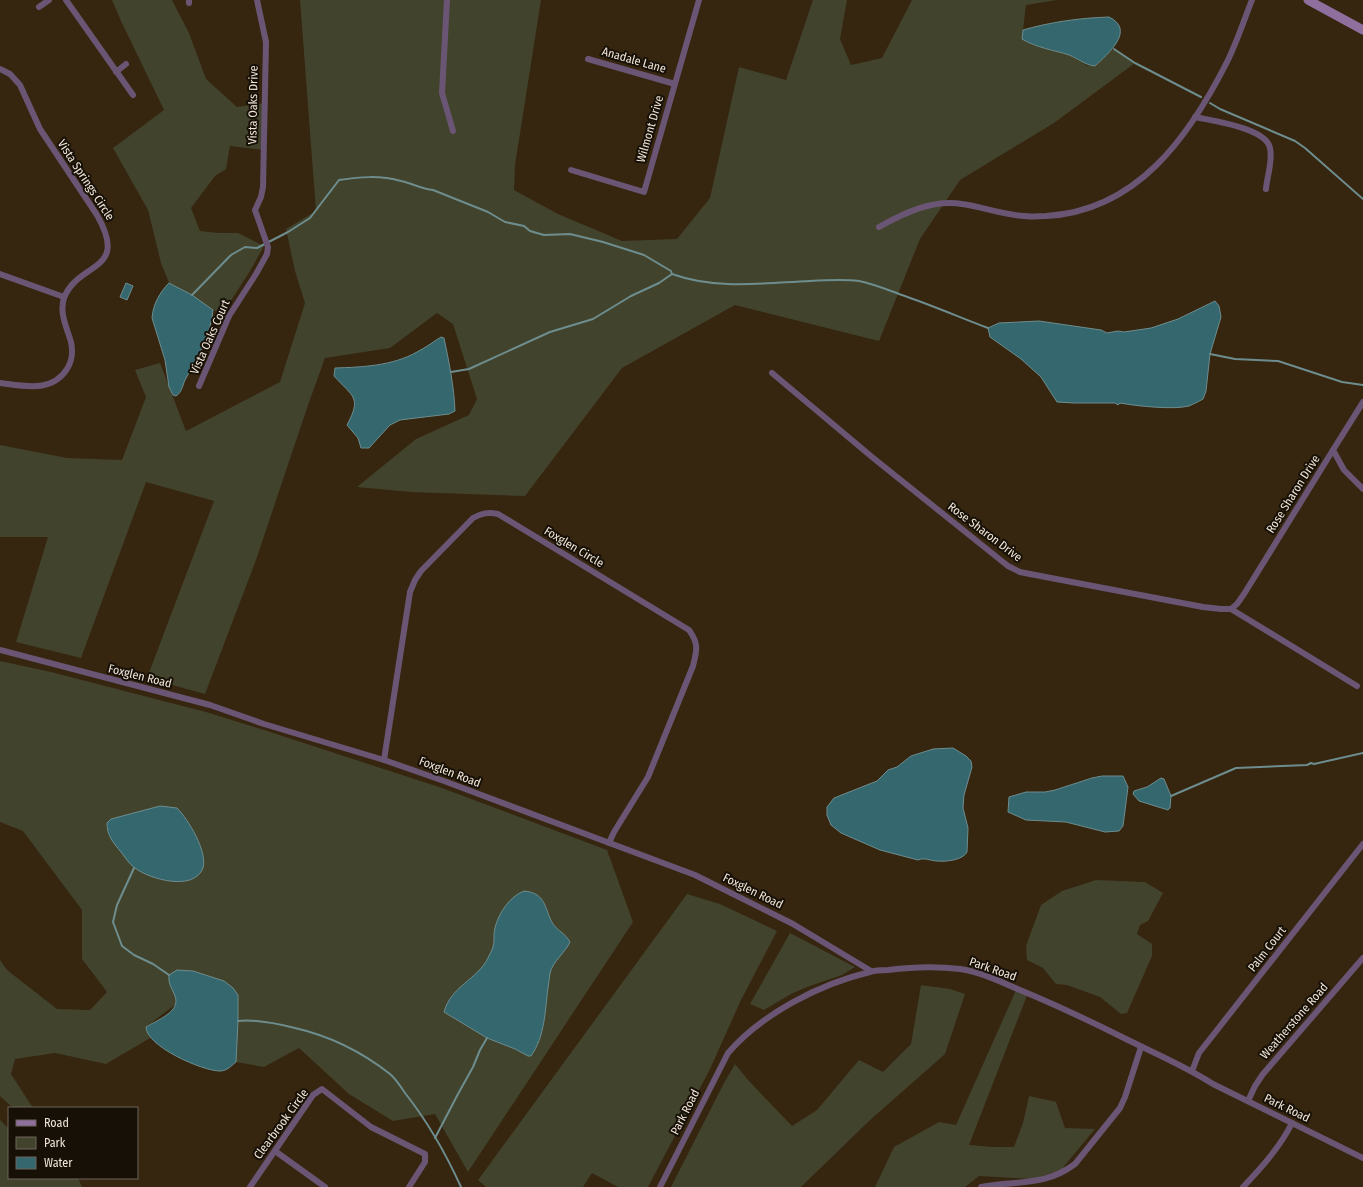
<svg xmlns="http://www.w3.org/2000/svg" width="1363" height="1187" font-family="'Fira Sans Condensed',sans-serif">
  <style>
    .green { fill: #42432c }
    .water { fill: #35676f; stroke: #6d8d8e }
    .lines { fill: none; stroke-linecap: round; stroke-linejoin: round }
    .stream { stroke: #6d8d8e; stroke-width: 2 }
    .street { stroke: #6a5674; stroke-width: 6 }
    .secondary { stroke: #8e6f9e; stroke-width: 9 }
    .labels { text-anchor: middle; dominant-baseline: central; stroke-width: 4; stroke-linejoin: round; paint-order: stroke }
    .street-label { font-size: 12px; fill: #f0e5d8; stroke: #171007 }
  </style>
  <rect width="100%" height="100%" fill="#36250f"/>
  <g class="green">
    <polygon points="112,0 172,0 189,33 206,79 237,107 265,103 264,150 230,146 226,169 215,176 191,208 200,231 218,233 238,233 264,246 250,271 223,313 213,310 192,295 169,283 161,263 148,210 113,148 164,110 121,21"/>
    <polygon points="300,0 541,0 515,165 514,190 558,214 622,241 677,239 710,198 739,67 786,80 813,0 847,0 840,39 851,65 882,58 912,0 1057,0 1026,5 1023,30 1031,44 1071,56 1088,66 1114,49 1135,63 1054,123 960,180 920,239 879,341 735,305 622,368 525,496 411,492 357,487 416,439 469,415 477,399 453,324 437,313 390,348 325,358 308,405 256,560 205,694 147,678 214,501 146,482 81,658 16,642 48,537 0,537 0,445 67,458 122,460 146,397 135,370 160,363 186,431 280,382 305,303 295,271 286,229 316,211"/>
    <polygon points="0,661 51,672 206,712 264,730 442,788 607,850 633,922 468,1172 435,1114 393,1121 349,1094 299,1048 264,1067 236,1062 238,995 175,998 176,1004 147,1026 150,1038 106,1064 55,1053 15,1059 11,1074 33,1108 13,1108 0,1096 0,960 7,970 57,1009 90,1010 107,992 82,959 82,910 23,831 0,822"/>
    <polygon points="1096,880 1145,882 1163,893 1148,921 1140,925 1137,934 1152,944 1152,956 1127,1013 1121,1014 1100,997 1067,985 1056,984 1043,968 1027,960 1026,946 1041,905 1062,891"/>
    <polygon points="687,894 720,904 777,931 741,1000 710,1069 648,1187 618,1187 592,1173 583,1187 486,1187 478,1180"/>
    <polygon points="790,933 855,967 842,975 807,987 791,994 764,1010 750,1004"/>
    <polygon points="921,985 950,989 965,994 945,1054 869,1121 801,1187 671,1187 724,1083 735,1064 748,1080 792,1126 817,1110 859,1060 883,1072 911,1044"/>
    <polygon points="1017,988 1028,993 969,1145 994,1147 1014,1147 1023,1123 1029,1096 1056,1102 1065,1128 1095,1129 1061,1170 1034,1179 979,1176 965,1187 875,1187 894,1147 939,1122 956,1125"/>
    <polygon points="0,1120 9,1129 9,1178 78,1178 82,1187 0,1187"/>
  </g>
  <g class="water">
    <path d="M1109 17C1136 30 1108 54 1095 66 1085 65 1079 59 1069 55 1054 50 1037 48 1022 39L1023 30C1051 22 1079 18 1109 17Z"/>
    <polygon points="126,283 133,286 127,300 120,297"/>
    <path d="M169 283 192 295 213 310C211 335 197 358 185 380 182 387 182 392 176 396L173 395 169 387 165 360 152 318C153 304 160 292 169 283Z"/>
    <path d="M1215 301 1219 306 1221 317 1210 354 1206 391 1203 399C1198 402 1193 404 1189 406 1173 410 1136 406 1120 403L1118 405 1115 403H1074L1057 402 1041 377 1021 359 990 337 988 328 999 323 1039 321 1101 330 1107 333 1118 331 1124 332 1151 328 1178 319Z"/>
    <path d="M441 337 444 338C449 362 454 386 455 411L449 414 400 420 390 425 369 448H361L358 438 347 425C362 397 353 397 334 376L335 368C363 367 392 366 417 352 425 348 433 342 441 337Z"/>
    <path d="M953 748 966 756 971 761 972 767 964 795 963 808 968 828 967 852C963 860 946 862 937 861 931 861 924 857 918 860L880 850 841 833 831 825 827 815V807L834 798 877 781 888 770 897 767 911 756 933 749Z"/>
    <polygon points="1102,776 1123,776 1128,787 1123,826 1119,831 1105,832 1066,822 1026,820 1008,812 1009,797 1026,792 1045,792 1055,790 1092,778"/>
    <polygon points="1161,778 1164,779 1171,796 1170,808 1168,810 1139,801 1133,794 1134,791 1147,787"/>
    <path d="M160 806 177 808C188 819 208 852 203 868 194 892 149 879 135 868 129 864 125 857 121 852 113 842 107 836 107 823L111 819Z"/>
    <path d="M524 891C547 893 544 909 553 924 558 931 566 934 570 942 565 953 553 961 550 973 549 978 549 983 548 988 545 1011 545 1036 531 1056H528L515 1049 487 1038 444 1012C451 986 477 980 488 958 489 955 492 951 493 947 495 941 493 934 495 928 498 914 510 896 524 891Z"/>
    <path d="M177 970 193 971 224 981 233 988 238 995V1021L236 1062C231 1066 227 1071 220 1071 202 1071 146 1046 146 1027 157 1020 181 1012 175 996 172 988 168 984 169 975Z"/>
  </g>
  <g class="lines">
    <g class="stream">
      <polyline points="1114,49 1135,63 1201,97"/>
      <polyline points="1210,103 1220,109 1295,141 1305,148 1363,199"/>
      <path d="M192 295 231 255 245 247 257 248 288 232 310 218 339 180C359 177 380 175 401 181 411 183 422 189 433 190L488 212 505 222 524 226 530 231 544 235 570 234 603 242 644 255 671 271 672 274C716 290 764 283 810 281 826 280 843 279 859 281 874 284 888 290 902 295 931 305 959 317 988 328"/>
      <polyline points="1210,354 1235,359 1278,361 1342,382 1363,385"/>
      <polyline points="451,372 469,369 550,332 593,319 631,296 659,283 672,274"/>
      <polyline points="1171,796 1236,768 1307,765 1311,763 1314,764 1363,753"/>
      <polyline points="134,868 117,905 113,922 122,946 134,955 153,964 169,975"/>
      <path d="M238 1021C255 1019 279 1024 295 1028 330 1036 362 1052 390 1074 396 1079 401 1087 405 1093 428 1122 446 1154 461 1187"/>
      <polyline points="435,1138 458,1094 473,1067 480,1050 487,1038"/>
    </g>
    <g class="street">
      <polyline points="66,0 133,95"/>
      <polyline points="189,0 189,3"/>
      <polyline points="447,0 442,93 453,131"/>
      <polyline points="39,7 49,0"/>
      <polyline points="588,59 675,84"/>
      <path d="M0 69 10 74 20 85 40 129 97 215C130 273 78 261 64 298 59 313 67 328 71 342 73 351 72 361 67 369 52 393 24 386 0 383"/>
      <polyline points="116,72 126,64"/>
      <path d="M1195 117C1213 121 1266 128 1270 148 1273 161 1267 176 1266 189"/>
      <polyline points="571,170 644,192 699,0"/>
      <path d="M879 227C904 213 933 199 962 204 983 207 1004 215 1024 216 1031 217 1039 216 1046 216 1137 211 1189 137 1227 62 1237 42 1244 20 1252 0"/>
      <polyline points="0,274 64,297"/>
      <polyline points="772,373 872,457 1008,566 1020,572 1030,574 1203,607 1221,609 1231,609 1357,686"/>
      <polyline points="199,386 229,316 256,274 267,254 268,247 255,210 261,197 263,187 266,42 257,0"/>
      <polyline points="1363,402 1333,450 1344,470 1363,489"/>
      <polyline points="1231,609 1237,604 1244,594 1333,450"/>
      <polyline points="0,650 210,705 264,724 384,760 444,781 695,875 793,924 871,971"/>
      <path d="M384 760 410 592 415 580 421 571 473 518C482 513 488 512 498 514L689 630C699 644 697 650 693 666L648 777 614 832 609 843"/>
      <polyline points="1192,1071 1199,1053 1363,844"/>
      <polyline points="1248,1101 1255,1086 1263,1074 1363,958"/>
      <polyline points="275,1151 325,1187"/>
      <polyline points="250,1187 313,1095 322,1089 371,1127 425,1154 425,1162 409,1187"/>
      <path d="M660 1187 728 1053C762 1014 819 984 870 972 875 970 882 970 888 970 912 967 936 966 960 969 981 972 1001 982 1020 990 1056 1005 1090 1021 1124 1038 1154 1053 1185 1066 1213 1084L1363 1158"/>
      <path d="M981 1187C1018 1180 1044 1187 1075 1164L1120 1108 1125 1097 1141 1047"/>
      <path d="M1243 1187C1262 1167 1280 1147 1292 1123"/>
    </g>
    <polyline class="secondary" points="1308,0 1363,30"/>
  </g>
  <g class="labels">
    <g class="street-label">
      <text transform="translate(634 60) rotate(16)">Anadale Lane</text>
      <text transform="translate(253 105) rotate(-89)">Vista Oaks Drive</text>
      <text transform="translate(650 129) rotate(-74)">Wilmont Drive</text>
      <text transform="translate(86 180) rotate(57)">Vista Springs Circle</text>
      <text transform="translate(210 337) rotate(-66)">Vista Oaks Court</text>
      <text transform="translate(1293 494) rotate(-58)">Rose Sharon Drive</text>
      <text transform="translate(985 532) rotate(37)">Rose Sharon Drive</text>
      <text transform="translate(574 547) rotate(31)">Foxglen Circle</text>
      <text transform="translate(140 676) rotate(14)">Foxglen Road</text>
      <text transform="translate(450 772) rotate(21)">Foxglen Road</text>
      <text transform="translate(753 891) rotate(26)">Foxglen Road</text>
      <text transform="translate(1267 949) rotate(-52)">Palm Court</text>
      <text transform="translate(993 969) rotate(19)">Park Road</text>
      <text transform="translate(1294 1021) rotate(-49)">Weatherstone Road</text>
      <text transform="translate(1287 1108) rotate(26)">Park Road</text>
      <text transform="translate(685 1112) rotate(-63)">Park Road</text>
      <text transform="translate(281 1124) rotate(-54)">Clearbrook Circle</text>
    </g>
  </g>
  <rect x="8" y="1107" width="130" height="72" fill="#171007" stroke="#6e655b"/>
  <rect x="16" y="1120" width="20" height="6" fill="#8e6f9e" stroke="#6e655b"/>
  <text x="44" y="1127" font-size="12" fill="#f0e5d8">Road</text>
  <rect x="16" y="1137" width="20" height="12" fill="#42432c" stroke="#6e655b"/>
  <text x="44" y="1147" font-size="12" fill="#f0e5d8">Park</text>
  <rect x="16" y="1157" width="20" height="12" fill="#35676f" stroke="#6e655b"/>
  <text x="44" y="1167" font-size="12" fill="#f0e5d8">Water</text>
</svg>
